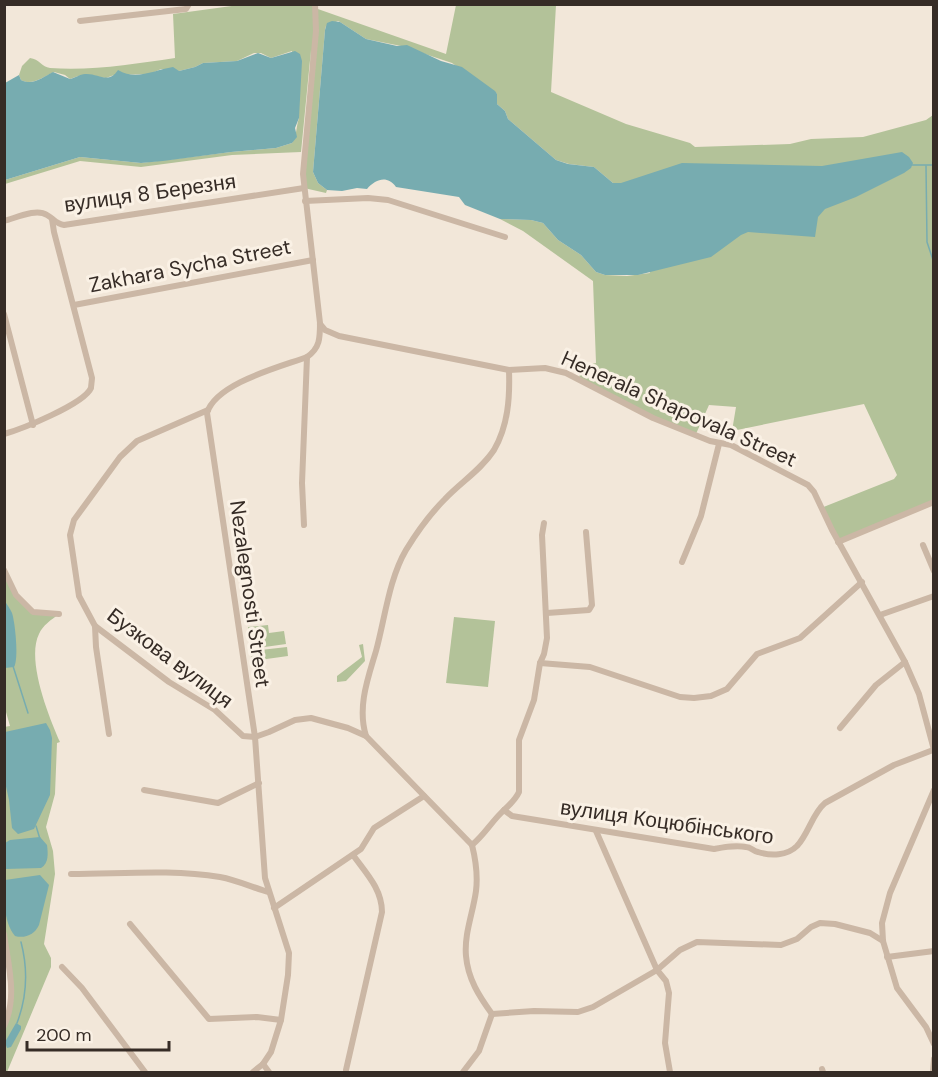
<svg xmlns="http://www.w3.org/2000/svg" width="938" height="1077" font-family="'DM Sans',sans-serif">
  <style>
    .green { fill: #b3c299 }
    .water { fill: #77acb0 }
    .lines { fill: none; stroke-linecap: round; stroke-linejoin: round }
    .stream { stroke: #77acb0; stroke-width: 1.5 }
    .minor { stroke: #cbb7a5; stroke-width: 6 }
    .labels { text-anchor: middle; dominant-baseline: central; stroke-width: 6; stroke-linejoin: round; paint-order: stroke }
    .street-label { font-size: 21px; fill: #362c26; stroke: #faf1e5 }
  </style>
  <rect width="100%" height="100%" fill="#f2e7d9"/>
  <g class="green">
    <path d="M239 5H315V8L446 54 456 5H556L551 92 626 124 690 143 695 147 790 144 811 139 863 137 926 120 933 115V502L838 542 821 508 894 479 897 475 864 404 732 431 736 407 709 405 695 436 579 379 581 367 596 363 593 281 523 231 500 219 531 220 543 223 558 240 581 255 596 272 605 275 627 276 650 273 619 184 613 183 594 167 569 164 556 160 508 119 505 111 497 104V94L452 63 401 46 366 39 340 22 338 21 326 26 325 30 313 172 318 183 327 190 326 193 304 188 311 50 301 152 232 155 141 167 80 161 5 184V180L80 157 141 163 231 152 276 148 292 143C297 135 296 127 299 118L292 51 271 58 261 53H254L237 61 203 63 195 67 179 71 161 69 150 74 114 75 106 78 81 75 70 79 65 75 54 72C43 77 32 86 21 80L19 75 22 66 30 58C39 59 42 67 50 68 92 71 134 64 175 58L173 14Z"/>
    <path d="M4 570 10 586 33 612 59 614C51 620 43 625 39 634 26 660 49 717 60 742L57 743 55 794 46 827 53 851 55 874 44 944 51 958V967L7 1072H5V1026L10 1005 4 934V727L10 726 4 705Z"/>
    <polygon points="454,617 495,621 488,687 446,683"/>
    <polygon points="268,625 269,633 284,631 286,644 250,649 248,627"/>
    <polygon points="363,644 365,661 346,681 337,682 337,676 362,657 359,645"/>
    <polygon points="287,647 288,656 252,661 251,651"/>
  </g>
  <g class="water">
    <path d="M332 21 340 22 366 39 397 46 407 45 441 61 462 67 495 91 497 94V104L505 111 508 119 556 160 568 164 594 167 613 183H621L682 163 822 166 902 152 909 157 913 163 911 168 904 173 856 197 825 209 818 217 815 237 748 232 741 235 711 257 638 275H605L596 272 581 255 558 240 543 223 531 220 500 219 465 205 459 197 396 187C387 175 376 179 367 189L357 188 342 191 327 190 318 183 313 172 325 30 327 23Z"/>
    <path d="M295 51 300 54 302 61 299 118 295 128 297 137 292 143 276 148 231 152 163 161 141 163 80 157 5 180V83L19 75 21 80C33 86 43 77 53 72L70 79C75 78 80 74 85 74 99 73 108 85 118 70 136 81 154 70 173 67L179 71 195 67 203 63 237 61 258 53 271 58Z"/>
    <path d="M4 600C7 604 10 609 12 613 15 622 19 659 14 667L5 668Z"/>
    <polygon points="46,723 50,730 52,738 50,795 34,829 18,834 12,828 9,800 5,782 5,732"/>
    <path d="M40 837 47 845C48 853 49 863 41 868L5 869V843L10 840Z"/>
    <path d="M40 875 49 885 39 925C35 934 25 939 15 936 3 922 4 897 5 880Z"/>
    <polygon points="16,1023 21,1026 21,1029 11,1047 7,1048 5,1042"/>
  </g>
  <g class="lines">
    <g class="stream">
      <polyline points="910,165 934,165"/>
      <polyline points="926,166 927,242 934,263"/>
      <polyline points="13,666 28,713"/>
      <polyline points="36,826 40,839"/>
      <path d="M17 1023C27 997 28 969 21 942"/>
    </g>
    <g class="minor">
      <polyline points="80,21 186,9 189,4"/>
      <polyline points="305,201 368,198 388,200 505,237"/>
      <path d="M4 221C16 218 36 208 47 215 54 219 56 224 64 225L304 188"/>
      <polyline points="74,305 313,260"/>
      <polyline points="4,314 33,425"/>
      <polyline points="320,324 325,330 339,336 509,370 545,368 566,373 653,418 710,441 731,445 808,485 814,492 832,530 905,662 919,694 934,750"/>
      <polyline points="208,410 137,441 120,457 74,520 70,535 79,596 95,626 169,682 215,710 243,736 255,737 269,732 295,720 311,718 348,728 366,736"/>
      <path d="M4 434C22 429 84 404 91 388 91 387 92 379 92 378L54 232 52 219"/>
      <polyline points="304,525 302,483 307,357"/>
      <polyline points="838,542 934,502"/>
      <polyline points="923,545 934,571"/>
      <polyline points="682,562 701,516 719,444"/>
      <polyline points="4,570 16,595 33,612 59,614"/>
      <polyline points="547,613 589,610 592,605 586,532"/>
      <polyline points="880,615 934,596"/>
      <polyline points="95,626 96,647 109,734"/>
      <polyline points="540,663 590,667 680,697 694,698 711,696 727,689 757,654 800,638 862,582"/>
      <polyline points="840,728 876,685 905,662"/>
      <polyline points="144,790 218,803 259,783"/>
      <polyline points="934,790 890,893 882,923 883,941 897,988 926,1027 934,1044"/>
      <path d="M504 810 512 816 714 849C725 847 735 845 746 847 751 847 753 851 758 852 771 856 787 856 797 846 809 833 812 814 825 803L894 765 933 750"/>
      <polyline points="596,831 657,970 666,981 669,993 665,1043 670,1072"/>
      <path d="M472 845C484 835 490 824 501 813 508 806 515 801 519 792V740L534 700 540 663 544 654 547 638 542 535 544 523"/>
      <path d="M71 874C120 874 171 869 220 877 236 880 252 887 268 892"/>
      <polyline points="274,908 361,849 374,828 424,796"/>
      <polyline points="130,924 209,1019 257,1017 281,1020"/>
      <path d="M4 934C8 965 18 996 4 1026"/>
      <polyline points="887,957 934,951"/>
      <polyline points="62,967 82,988 145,1072"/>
      <path d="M492 1014C479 996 468 979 466 956 464 934 473 913 476 891 478 875 476 861 472 845L366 736C357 707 368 678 376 651 385 618 389 579 406 550 417 532 430 514 445 499 461 482 481 470 494 450 508 426 510 398 509 370"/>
      <polyline points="492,1014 534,1011 578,1012 593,1007 657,970 680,950 697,942 781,945 797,939 811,927 820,923 835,924 870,933 883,941"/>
      <polyline points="263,1064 269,1072"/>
      <polyline points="822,1069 823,1072"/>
      <path d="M346 1070 382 912C382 889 366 873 353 855"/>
      <path d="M253 1072 263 1064 271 1052 281 1020 288 975 289 953 265 878 255 737 207 413C216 383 280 367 307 357 320 348 320 338 320 323L303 174 316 31 315 4"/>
      <polyline points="463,1072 479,1051 492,1014"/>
      <polyline points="933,1072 934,1059"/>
    </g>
  </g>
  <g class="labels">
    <g class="street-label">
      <text transform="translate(150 193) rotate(-8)">вулиця 8 Березня</text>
      <text transform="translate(190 266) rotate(-11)">Zakhara Sycha Street</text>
      <text transform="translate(679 409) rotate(24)">Henerala Shapovala Street</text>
      <text transform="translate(250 594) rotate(82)">Nezalegnosti Street</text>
      <text transform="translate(170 658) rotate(37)">Бузкова вулиця</text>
      <text transform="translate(667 822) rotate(8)">вулиця Коцюбінського</text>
    </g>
  </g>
  <rect width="938" height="1077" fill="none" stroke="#362c26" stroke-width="12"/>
  <path d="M27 1041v9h142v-9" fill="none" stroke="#362c26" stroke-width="3"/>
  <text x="36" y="1041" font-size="18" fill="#362c26" stroke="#faf1e5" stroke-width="4.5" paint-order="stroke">200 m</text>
</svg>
